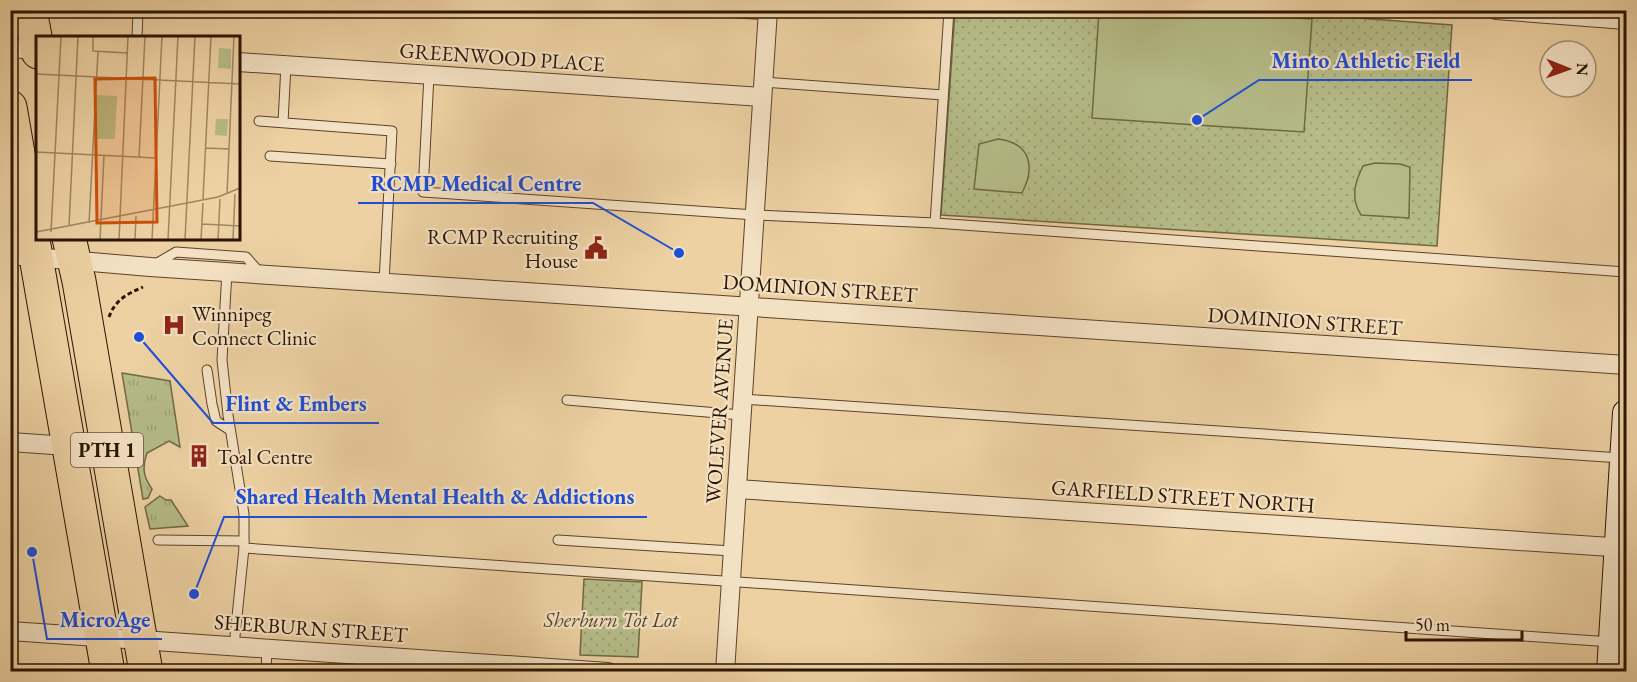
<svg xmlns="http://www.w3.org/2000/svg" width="1637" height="682" font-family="'EB Garamond',serif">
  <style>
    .grass { fill: url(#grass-tufts); stroke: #706844; stroke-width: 1.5 }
    .park { fill: url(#park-dots); stroke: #706844; stroke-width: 1.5 }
    .pitch { fill: #b5bc88; stroke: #706844; stroke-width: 1.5 }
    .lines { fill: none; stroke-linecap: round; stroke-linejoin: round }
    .lane-casing { stroke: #5c4329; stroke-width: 11 }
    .street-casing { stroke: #5c4329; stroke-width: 20 }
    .secondary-casing { stroke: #2b1400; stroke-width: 28 }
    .highway-casing { stroke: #2b1400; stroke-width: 35 }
    .path { stroke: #2b1400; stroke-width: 3; stroke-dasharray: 4.5 3; stroke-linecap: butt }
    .lane { stroke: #f3e1c3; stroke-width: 9 }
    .street { stroke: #f3e1c3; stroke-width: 18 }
    .secondary { stroke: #f3e1c3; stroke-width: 26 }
    .highway { stroke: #edd1a3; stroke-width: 33 }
    .labels { text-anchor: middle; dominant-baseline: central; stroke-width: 4.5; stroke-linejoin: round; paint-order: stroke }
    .shield { fill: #f3e1c3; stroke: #67523a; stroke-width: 1.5 }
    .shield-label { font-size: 20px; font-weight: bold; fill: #2b1400 }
    .street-label { font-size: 21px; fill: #2b1400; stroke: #f3e1c3 }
    .poi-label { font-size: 21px; fill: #2b1400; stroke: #f3e1c3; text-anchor: start }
    .park-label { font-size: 21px; font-style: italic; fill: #544629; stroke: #f3e1c3 }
    .inset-road { fill: none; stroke: #9f8562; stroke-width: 1.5 }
    .view { fill: #cc4f0a; fill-opacity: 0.15; stroke: #cc4f0a; stroke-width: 3 }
    .inset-edge { fill: none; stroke: #2b1400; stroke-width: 3 }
    .leader { fill: none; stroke: #1d4ed8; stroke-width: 2 }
    .callout-dot { fill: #1d4ed8; stroke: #f3e1c3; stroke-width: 2 }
    .callout-label { font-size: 22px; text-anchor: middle; font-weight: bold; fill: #1d4ed8; stroke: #f3e1c3; stroke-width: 4.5; stroke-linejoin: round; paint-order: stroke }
  </style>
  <defs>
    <pattern id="grass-tufts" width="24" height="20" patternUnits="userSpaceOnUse" patternTransform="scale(1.5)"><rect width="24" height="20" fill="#b5bc88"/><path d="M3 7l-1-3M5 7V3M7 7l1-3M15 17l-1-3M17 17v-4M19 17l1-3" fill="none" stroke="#9ca174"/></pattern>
    <pattern id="park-dots" width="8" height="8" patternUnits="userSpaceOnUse" patternTransform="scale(1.5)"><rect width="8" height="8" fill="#b5bc88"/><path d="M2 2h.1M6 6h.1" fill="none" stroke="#9ca174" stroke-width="1.8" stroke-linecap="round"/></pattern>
  </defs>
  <rect width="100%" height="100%" fill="#edd1a3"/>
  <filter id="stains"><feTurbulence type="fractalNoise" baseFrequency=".00333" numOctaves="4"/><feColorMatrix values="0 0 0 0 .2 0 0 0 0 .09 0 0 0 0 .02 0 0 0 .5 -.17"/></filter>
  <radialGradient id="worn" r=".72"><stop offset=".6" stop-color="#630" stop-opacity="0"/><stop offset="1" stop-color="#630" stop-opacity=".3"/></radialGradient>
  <g class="grass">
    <path d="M122 373 170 381 180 447 169 441 147 453C142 468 143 476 152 489L148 498 143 499Z"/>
    <polygon points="160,496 166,500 171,500 188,526 150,529 145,507"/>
  </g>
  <g class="park">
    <polygon points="1248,10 1452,25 1437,246 941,215 955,11"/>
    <polygon points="584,579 642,582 638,657 580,655"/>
  </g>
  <g class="pitch">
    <polygon points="1099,11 1192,11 1312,19 1304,132 1092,118"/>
    <path d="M998 139C1030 143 1036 166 1022 193L974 189 979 144Z"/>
    <path d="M1375 163 1400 164 1410 167 1409 218 1361 215C1350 198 1355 182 1363 166Z"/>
  </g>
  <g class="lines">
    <g class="lane-casing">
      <g id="lane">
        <polyline points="695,10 768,15"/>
        <polyline points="137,38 138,10"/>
        <polyline points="429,75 423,192 755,215 935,223 1626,272"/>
        <polyline points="763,82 943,95"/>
        <polyline points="259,121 392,131 384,282"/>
        <polyline points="283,122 286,65"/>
        <polyline points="270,156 391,164"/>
        <polyline points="935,223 949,10"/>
        <polyline points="154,265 176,252 246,257 261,274"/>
        <polyline points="227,271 222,360 228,415 244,514 244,548 234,646"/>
        <polyline points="207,370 212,404 216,421 230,430"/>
        <polyline points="742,399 1621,458"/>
        <polyline points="567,400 741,415"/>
        <polyline points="158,540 244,541"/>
        <polyline points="558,540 732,551"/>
        <polyline points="244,548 1626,643"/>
        <polyline points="266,672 267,648"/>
      </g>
    </g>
    <g class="street-casing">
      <g id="street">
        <polyline points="1496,10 1626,20"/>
        <polyline points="10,48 38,50"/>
        <polyline points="238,62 762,97"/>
        <polyline points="10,255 150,267 1626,365"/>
        <polyline points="10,442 68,446"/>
        <polyline points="737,489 1626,548"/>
        <polyline points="10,631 608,672"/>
        <polyline points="725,672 768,10"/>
      </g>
    </g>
    <g class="secondary-casing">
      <polyline id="secondary" points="1610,672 1626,413"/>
    </g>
    <g class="highway-casing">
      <g id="highway">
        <polyline points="30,10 38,52"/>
        <polyline points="10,107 108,672"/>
        <polyline points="69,238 79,281 146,672"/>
      </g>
    </g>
    <path class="path" d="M109 317C115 300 127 294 143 287"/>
    <use href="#lane" class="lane"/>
    <use href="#street" class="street"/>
    <use href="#secondary" class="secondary"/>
    <use href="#highway" class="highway"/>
  </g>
  <defs>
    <g id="civic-bare" transform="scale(1.8)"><path d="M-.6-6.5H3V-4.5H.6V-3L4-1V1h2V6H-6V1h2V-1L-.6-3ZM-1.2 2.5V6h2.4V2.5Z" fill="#8f2418" stroke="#f3e1c3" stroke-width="2.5" paint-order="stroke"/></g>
    <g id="hospital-bare" transform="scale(1.8)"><path d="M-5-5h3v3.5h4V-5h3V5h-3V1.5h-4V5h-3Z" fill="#8f2418" stroke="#f3e1c3" stroke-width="2.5" paint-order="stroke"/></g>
    <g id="building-bare" transform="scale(1.8)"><path d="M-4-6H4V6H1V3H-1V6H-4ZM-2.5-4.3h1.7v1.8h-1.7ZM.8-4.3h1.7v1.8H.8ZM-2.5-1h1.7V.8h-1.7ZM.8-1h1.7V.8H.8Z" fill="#8f2418" stroke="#f3e1c3" stroke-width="2.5" paint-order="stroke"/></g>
  </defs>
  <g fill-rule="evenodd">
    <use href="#civic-bare" x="596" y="248"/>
    <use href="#hospital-bare" x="174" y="325"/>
    <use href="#building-bare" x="199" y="456"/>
  </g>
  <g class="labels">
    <rect class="shield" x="71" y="433" width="72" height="34" rx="4.5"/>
    <g class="shield-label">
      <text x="107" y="450">PTH 1</text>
    </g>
    <g class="street-label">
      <text transform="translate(502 57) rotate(4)">GREENWOOD PLACE</text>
      <text transform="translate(820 288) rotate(4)">DOMINION STREET</text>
      <text transform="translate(1305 321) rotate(4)">DOMINION STREET</text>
      <text transform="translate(719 411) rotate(-86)">WOLEVER AVENUE</text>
      <text transform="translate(1183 496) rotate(4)">GARFIELD STREET NORTH</text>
      <text transform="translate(311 628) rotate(4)">SHERBURN STREET</text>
    </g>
    <g class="poi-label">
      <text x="578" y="236" text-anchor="end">RCMP Recruiting<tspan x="578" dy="24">House</tspan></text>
      <text x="192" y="313">Winnipeg<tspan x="192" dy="24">Connect Clinic</tspan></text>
      <text x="217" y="456">Toal Centre</text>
    </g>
    <g class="park-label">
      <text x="611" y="619">Sherburn Tot Lot</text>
    </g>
  </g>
  <g transform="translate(36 36)">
    <rect width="204" height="204" fill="#edd1a3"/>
    <path d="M183 12 195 13V33L182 32ZM61 59 81 60 79 103H59ZM180 83H192L191 100 179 99Z" fill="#b5bc88"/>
    <path class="inset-road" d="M57 0V15L91 17M0 38 204 48M170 112 193 113M0 116 120 122M103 121 109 0M191 158 198 0M167 163 175 0M53 187 62 16M166 188 204 190M33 190 42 0M0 196 182 161 204 152M15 196 25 0M64 204 68 119M83 204 92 0M99 204 100 180M116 204 126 0M132 204 142 0M149 204 159 0M165 204 167 167M182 204 184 163M197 204 199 158"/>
    <path class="view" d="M119 42 121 186 61 187 59 43Z"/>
    <rect width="204" height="204" class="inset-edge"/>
  </g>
  <path class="leader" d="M1197 120L1259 80H1472M679 253L593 203H358M139 337L213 423H379M194 594L224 517H647M32 552L47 639H162"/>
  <g class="callout-dot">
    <circle cx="1197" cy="120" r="6"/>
    <circle cx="679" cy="253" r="6"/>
    <circle cx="139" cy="337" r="6"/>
    <circle cx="194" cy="594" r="6"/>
    <circle cx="32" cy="552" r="6"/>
  </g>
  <g class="callout-label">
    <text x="1366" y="68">Minto Athletic Field</text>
    <text x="476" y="191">RCMP Medical Centre</text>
    <text x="296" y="411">Flint &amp; Embers</text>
    <text x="435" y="504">Shared Health Mental Health &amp; Addictions</text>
    <text x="105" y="627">MicroAge</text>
  </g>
  <rect width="1637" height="682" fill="none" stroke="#edd1a3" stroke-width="36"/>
  <rect x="12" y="12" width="1613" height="658" fill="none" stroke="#2b1400" stroke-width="3"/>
  <rect x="18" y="18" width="1601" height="646" fill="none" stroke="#2b1400" stroke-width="1.5"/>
  <g transform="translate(1568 69) rotate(91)"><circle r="28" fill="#f3e1c3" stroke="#a38f75" stroke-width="1.5"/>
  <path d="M0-4.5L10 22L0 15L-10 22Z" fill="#8f2418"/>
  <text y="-9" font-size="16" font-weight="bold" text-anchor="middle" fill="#2b1400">N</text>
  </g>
  <path d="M1406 631v9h116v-9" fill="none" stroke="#2b1400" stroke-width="3"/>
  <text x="1415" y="631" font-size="18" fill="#2b1400" stroke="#f3e1c3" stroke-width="4.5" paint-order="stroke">50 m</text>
  <rect width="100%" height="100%" filter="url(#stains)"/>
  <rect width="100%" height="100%" fill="url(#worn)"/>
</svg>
